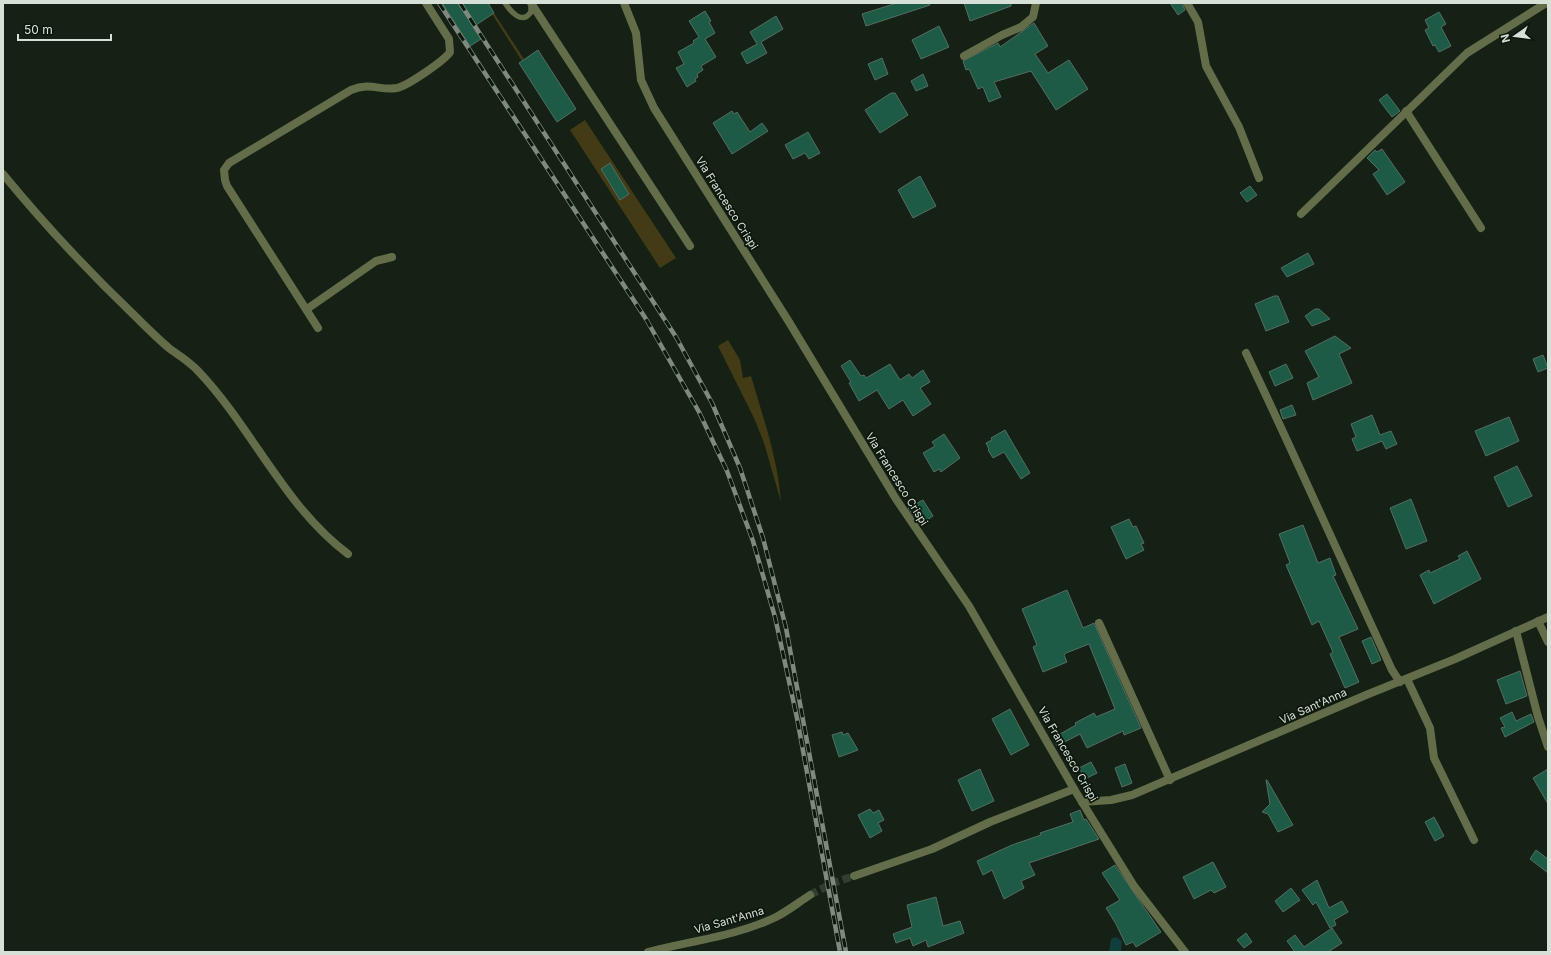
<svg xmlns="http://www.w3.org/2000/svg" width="1551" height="955" font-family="Inter,sans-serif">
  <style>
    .green { fill: #423b15 }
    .water { fill: #113e3c }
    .building { fill: #1d5b47; stroke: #566d64 }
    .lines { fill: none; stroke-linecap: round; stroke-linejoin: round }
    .street-tunnel { stroke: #313e31; stroke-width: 8; stroke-dasharray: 8 4; stroke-linecap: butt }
    .lane { stroke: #636d4a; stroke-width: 5.5 }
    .street { stroke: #636d4a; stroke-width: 8 }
    .rail-casing { stroke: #7f8a7f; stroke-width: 4.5 }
    .rail { stroke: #0b180b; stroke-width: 3; stroke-dasharray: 9; stroke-linecap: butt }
    .labels { text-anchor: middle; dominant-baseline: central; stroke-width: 3.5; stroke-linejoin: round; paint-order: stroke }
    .street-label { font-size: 11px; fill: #d7e0d7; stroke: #0b180b }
  </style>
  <rect width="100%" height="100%" fill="#142114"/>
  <g class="green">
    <polygon points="494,13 524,59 522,61 492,14"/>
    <polygon points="585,120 676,258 660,268 570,130"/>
    <path d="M728 340 740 360 743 378 751 376C763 417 778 459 781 502L764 443 754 418 718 346Z"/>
  </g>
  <polygon class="water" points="1116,937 1122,941 1121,952 1109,952 1111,939"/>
  <g class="building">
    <polygon points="442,3 488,3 494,13 473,27 481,39 470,46"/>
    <polygon points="897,3 929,3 930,5 866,26 862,14"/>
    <polygon points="964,3 1011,3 1011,6 970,21"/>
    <polygon points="1170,3 1182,3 1185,10 1178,15"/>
    <polygon points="705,11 711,21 709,22 715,33 705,39 716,57 701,66 703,70 697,74 698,77 695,79 696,81 687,87 676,68 684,64 678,52 694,43 693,41 699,37 689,21"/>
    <polygon points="1439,12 1446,24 1441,27 1451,46 1439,52 1435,45 1433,46 1425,30 1429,28 1425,20"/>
    <polygon points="776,16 783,29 761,42 767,53 747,64 741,53 757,44 750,32"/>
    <polygon points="1034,23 1048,46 1035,54 1048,73 1069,60 1088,89 1056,110 1031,71 994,82 1001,97 989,102 983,87 978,89 969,69 966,70 963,61 998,43 1000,47"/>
    <polygon points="939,26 949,47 921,59 912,40"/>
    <polygon points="538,50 576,109 557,122 519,63"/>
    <polygon points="882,58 888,74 875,80 868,64"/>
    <polygon points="923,74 928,86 916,91 911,81"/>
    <polygon points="891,93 895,93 908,115 880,133 865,110"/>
    <polygon points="1387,94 1400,111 1392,117 1379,100"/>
    <polygon points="732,111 734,114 737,112 750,132 762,123 768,131 732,154 713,123"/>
    <polygon points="808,132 820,153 809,159 805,153 793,159 785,145"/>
    <polygon points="1382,149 1405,182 1387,195 1373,174 1379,170 1367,158 1375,150 1377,152"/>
    <polygon points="610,163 629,194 620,200 601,169"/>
    <polygon points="920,176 936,206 913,218 898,190"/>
    <polygon points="1250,186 1257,195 1247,202 1240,193"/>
    <polygon points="1308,253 1314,264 1287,277 1281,268"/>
    <polygon points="1274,296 1278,296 1289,322 1266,331 1255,304"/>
    <polygon points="1315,309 1319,309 1330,319 1312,326 1305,316"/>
    <polygon points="1335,336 1351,348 1339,354 1352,383 1313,400 1307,383 1319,377 1305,351"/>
    <polygon points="1543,355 1548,368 1538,372 1533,359"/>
    <polygon points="850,360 861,376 864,375 866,378 890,364 900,380 909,374 912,378 923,370 930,382 920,388 931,404 913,416 903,400 889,409 877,390 859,401 849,383 851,382 841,366"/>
    <polygon points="1286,364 1293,378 1275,386 1269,372"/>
    <polygon points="1292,405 1296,415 1283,419 1280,410"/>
    <polygon points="1372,415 1380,435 1391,431 1397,444 1386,449 1382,441 1357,451 1352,439 1356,437 1351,424"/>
    <polygon points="1509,417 1519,441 1486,456 1475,431"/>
    <polygon points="1005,430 1030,473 1021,479 1004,452 993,458 988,450 989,449 986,443 992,440 991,438"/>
    <polygon points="944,434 960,458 941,472 939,469 934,472 923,453 935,446 932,442"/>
    <polygon points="1517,466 1532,496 1508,507 1494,477"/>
    <polygon points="1411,499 1427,541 1406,549 1390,508"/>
    <polygon points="923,500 933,516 920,525 908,508"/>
    <polygon points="1129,519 1133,527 1136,526 1144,543 1141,544 1144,550 1126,559 1111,527"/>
    <polygon points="1303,525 1318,563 1330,558 1336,575 1333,576 1358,629 1339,637 1359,682 1345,688 1330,654 1333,652 1319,621 1312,625 1286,565 1290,563 1279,534"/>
    <polygon points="1467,551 1481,579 1434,604 1420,575 1429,570 1430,573 1460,559 1458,556"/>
    <polygon points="1067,590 1083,628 1094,623 1141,728 1124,735 1123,731 1087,748 1080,734 1057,746 1053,738 1076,725 1075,723 1094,713 1096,717 1115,709 1089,644 1066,653 1064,655 1067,662 1043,672 1033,647 1037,645 1022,609"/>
    <polygon points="1371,637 1381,660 1372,664 1362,641"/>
    <polygon points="1520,671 1527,696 1506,704 1497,680"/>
    <polygon points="1010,709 1029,745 1011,755 992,719"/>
    <polygon points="1512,712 1516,721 1531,714 1534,722 1505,737 1501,728 1505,727 1500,718"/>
    <polygon points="842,732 843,735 848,733 858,750 839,757 832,735"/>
    <polygon points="1091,762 1097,773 1085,779 1079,768"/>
    <polygon points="1125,764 1132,783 1122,787 1115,768"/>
    <polygon points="980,769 994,801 972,811 958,780"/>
    <polygon points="1548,769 1548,804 1533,778"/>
    <polygon points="1266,780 1267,780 1293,825 1278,832 1268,814 1262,812 1270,804"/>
    <polygon points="870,809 873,813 879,810 884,820 878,823 882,831 870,838 858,815"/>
    <polygon points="1080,810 1084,820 1086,819 1099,839 1029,863 1035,875 1021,881 1024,888 1004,899 992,870 983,875 977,861 1012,845 1041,835 1040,833 1073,822 1070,814"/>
    <polygon points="1434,817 1444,836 1435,841 1425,822"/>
    <polygon points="1536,850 1548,859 1548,873 1530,859"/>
    <polygon points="1213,862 1226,887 1214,893 1211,890 1194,899 1183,877"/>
    <polygon points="1115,865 1161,932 1136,947 1133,942 1126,945 1116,924 1106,908 1120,900 1102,873"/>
    <polygon points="1317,880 1329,908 1342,901 1348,912 1334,920 1336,925 1330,928 1316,902 1313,905 1302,890"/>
    <polygon points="1291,888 1300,900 1283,912 1275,901"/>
    <polygon points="936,897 943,926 960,921 964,933 928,947 926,940 913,946 910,938 896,943 893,934 912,927 907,905"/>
    <polygon points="1332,928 1342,943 1328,952 1295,952 1287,941 1295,935 1304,947"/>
    <polygon points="1246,933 1252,942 1244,948 1237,940"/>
  </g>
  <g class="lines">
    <polyline class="street-tunnel" points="810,895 833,883 854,876"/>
    <path class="lane" d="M505 3C511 12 522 25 531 12V5"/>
    <g class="street">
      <polyline points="531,3 690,246"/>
      <polyline points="624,3 636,33 641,80 654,108 789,322 896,499 969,606 1074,789 1134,886 1185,952"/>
      <polyline points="1187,3 1198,22 1206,66 1239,127 1259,178"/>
      <polyline points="964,56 1002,35 1021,27 1033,17 1036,3"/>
      <polyline points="1406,111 1481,228"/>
      <path d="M3 174C44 224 88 271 135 316 146 327 158 339 170 349 180 356 191 363 199 372 253 429 284 506 348 554"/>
      <polyline points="1301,214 1467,53 1546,3"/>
      <polyline points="307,309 376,261 392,257"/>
      <path d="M318 328 227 186 225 180 224 170 229 163 351 90C371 82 380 91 397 88 407 86 444 61 450 52L449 39 426 3"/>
      <path d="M1246 353C1296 458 1343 564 1392 670L1400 682"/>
      <polyline points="1538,621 1548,642"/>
      <polyline points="1099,623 1170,780"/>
      <polyline points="1516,631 1538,717 1548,747"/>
      <polyline points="1407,679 1430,728 1434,758 1474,840"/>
      <polyline points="1082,802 1111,800 1132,795 1366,695 1455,659 1548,617"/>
      <polyline points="854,876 932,849 990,822 1074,789"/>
      <path d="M648 952C690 941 737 936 776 917 788 911 799 902 810 895"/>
    </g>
    <g class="rail-casing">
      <g id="rail">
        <polyline points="439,3 646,319 699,412 727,471 753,541 775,617 797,718 840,952"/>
        <polyline points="460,3 676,337 712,403 740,468 763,538 786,628 846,952"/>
      </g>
    </g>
    <use href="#rail" class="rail"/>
  </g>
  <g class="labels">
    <g class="street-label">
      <text transform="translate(727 203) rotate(58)">Via Francesco Crispi</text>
      <text transform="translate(897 479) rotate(58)">Via Francesco Crispi</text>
      <text transform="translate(1313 706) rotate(-24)">Via Sant'Anna</text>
      <text transform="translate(1068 754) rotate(60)">Via Francesco Crispi</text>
      <text transform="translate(729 920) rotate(-16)">Via Sant'Anna</text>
    </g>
  </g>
  <rect width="1551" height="955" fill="none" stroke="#d7e0d7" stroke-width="8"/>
  <g transform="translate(1515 36) rotate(256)" stroke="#0b180b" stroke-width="3" paint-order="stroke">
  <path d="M0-3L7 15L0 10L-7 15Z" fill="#d7e0d7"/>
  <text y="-6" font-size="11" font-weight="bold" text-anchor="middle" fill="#d7e0d7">N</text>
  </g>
  <path d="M18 34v6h93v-6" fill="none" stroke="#d7e0d7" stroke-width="2"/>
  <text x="24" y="34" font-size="12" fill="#d7e0d7" stroke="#0b180b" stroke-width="3" paint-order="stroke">50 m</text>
</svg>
